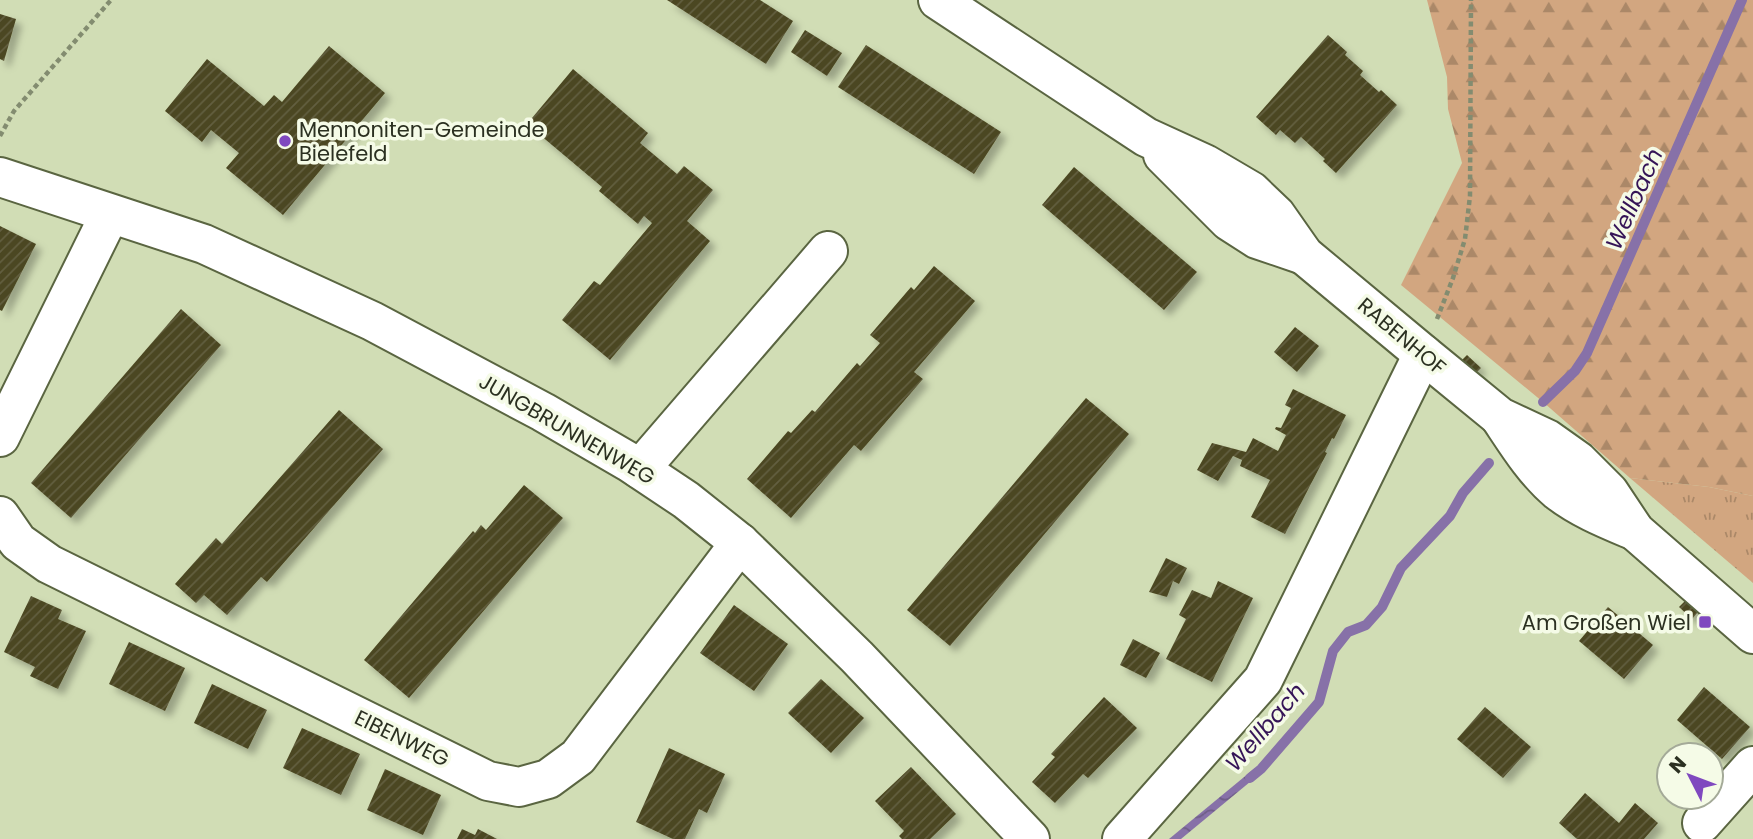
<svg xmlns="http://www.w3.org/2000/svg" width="1753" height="839" font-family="Poppins,sans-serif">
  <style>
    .grass { fill: url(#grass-tufts) }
    .forest { fill: url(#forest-firs) }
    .water { fill: url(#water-waves) }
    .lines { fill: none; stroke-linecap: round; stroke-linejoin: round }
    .stream { stroke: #8771a8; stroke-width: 10 }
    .building { fill: url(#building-hatch); filter: url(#shadow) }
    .minor-casing { stroke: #5a6541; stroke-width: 42 }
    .path { stroke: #838c70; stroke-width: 4.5; stroke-dasharray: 5 3.5; stroke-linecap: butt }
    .minor { stroke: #fff; stroke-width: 38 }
    .poi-dot { fill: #7f48bf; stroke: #f5fbe7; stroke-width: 2.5 }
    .labels { text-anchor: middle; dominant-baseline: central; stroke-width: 7; stroke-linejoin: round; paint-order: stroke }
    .poi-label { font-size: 21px; fill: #2b3021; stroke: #f5fbe7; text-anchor: start }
    .street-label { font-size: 21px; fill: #2b3021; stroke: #f5fbe7 }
    .water-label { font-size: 23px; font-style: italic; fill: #351457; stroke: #f5fbe7 }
  </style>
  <defs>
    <pattern id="grass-tufts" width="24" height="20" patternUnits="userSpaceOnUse" patternTransform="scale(1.75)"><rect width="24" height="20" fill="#d2a680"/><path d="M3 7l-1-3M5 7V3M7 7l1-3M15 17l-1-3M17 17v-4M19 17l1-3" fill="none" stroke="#ab8868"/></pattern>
    <pattern id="forest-firs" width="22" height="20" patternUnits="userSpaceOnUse" patternTransform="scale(1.75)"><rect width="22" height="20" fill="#d2a680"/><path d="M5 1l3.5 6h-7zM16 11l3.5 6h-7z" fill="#ab8868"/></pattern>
    <pattern id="water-waves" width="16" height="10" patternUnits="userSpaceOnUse" patternTransform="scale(1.75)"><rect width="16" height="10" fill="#8771a8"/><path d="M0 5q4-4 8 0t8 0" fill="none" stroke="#6f5d88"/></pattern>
    <pattern id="building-hatch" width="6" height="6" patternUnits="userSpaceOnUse" patternTransform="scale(1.75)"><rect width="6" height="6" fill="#4b4621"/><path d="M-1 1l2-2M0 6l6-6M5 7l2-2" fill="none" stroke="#625f40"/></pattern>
    <filter id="shadow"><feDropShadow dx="6" dy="6" stdDeviation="3.5" flood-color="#0004"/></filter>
  </defs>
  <rect width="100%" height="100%" fill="#d1ddb5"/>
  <polygon class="grass" points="1630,478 1709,487 1753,496 1753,583"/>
  <polygon class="forest" points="1427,0 1753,0 1753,496 1709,487 1630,478 1543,402 1401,285 1462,163 1448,109 1447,77"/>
  <polygon class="water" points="1255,768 1262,772 1181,839 1169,839"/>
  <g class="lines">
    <g class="stream">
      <polyline points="1543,402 1575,371 1587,353 1742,0"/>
      <polyline points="1250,778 1261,769 1319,702 1333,651 1348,632 1366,625 1382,607 1401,568 1450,516 1463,493 1489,463"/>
    </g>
  </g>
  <g class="building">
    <polygon points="667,0 760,0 793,21 766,64"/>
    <polygon points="0,14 16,19 4,61 0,59"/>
    <polygon points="805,30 842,53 827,76 791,52"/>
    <polygon points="1328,35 1347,52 1345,55 1363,71 1360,75 1379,92 1381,90 1397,105 1336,173 1323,161 1325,159 1301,137 1295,143 1280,130 1276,135 1256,117"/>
    <polygon points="866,45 1001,132 974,174 838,87"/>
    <polygon points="329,46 385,93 283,215 226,168 239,153 211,130 202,142 165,111 207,59 264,106 274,95 282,102"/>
    <polygon points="573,69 648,133 640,143 677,174 684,166 713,190 687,221 710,241 610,360 562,320 594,281 600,285 652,223 644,216 638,224 599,191 602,187 527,124"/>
    <polygon points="1074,167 1197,272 1164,310 1042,205"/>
    <polygon points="0,226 36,244 2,311 0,310"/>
    <polygon points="934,266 975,301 914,372 923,379 861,451 854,445 791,518 747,479 788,431 791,433 812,410 815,412 857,363 860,366 880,343 870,335 911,287 914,290"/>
    <polygon points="181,309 221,345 71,518 31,483"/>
    <polygon points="1295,327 1319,346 1297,372 1274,352"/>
    <polygon points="1467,355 1481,368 1475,374 1461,361"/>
    <polygon points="1293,389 1346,415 1334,439 1332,438 1325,452 1327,453 1285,534 1251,517 1270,480 1240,466 1242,460 1233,456 1218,481 1197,470 1212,443 1246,452 1253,438 1278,451 1286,435 1275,429 1276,427 1281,428 1291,408 1285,405"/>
    <polygon points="1086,398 1129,434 950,646 907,610"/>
    <polygon points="339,410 383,449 267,582 261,577 227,615 204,595 196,603 175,584 216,538 222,544"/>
    <polygon points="524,485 563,518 409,698 364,660 473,531 475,533 481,525 486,530"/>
    <polygon points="1166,558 1187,568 1179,584 1173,581 1167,597 1149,592"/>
    <polygon points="1218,581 1253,598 1212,682 1166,659 1186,619 1179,615 1192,590 1211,598"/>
    <polygon points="31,596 62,610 58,619 86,631 58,689 30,676 35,667 4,652"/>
    <polygon points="1685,601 1698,612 1692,619 1679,607"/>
    <polygon points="734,605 788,644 754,691 700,653"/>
    <polygon points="1608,607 1653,645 1624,679 1579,641"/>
    <polygon points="1133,639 1160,653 1146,678 1120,665"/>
    <polygon points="129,642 185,668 165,711 109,684"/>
    <polygon points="821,679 864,718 831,753 788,713"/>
    <polygon points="212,684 267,710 248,749 194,723"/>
    <polygon points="1704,687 1750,727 1722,759 1677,720"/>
    <polygon points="1104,697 1137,728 1088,778 1083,774 1055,803 1032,782 1055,757 1051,754"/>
    <polygon points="1485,707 1531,747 1503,778 1457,739"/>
    <polygon points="302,728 360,754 341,795 283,768"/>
    <polygon points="669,748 725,774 707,813 699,809 685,839 673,839 636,822"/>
    <polygon points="911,767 956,814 930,839 902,839 899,836 904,831 875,801"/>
    <polygon points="385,769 441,795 423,835 367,810"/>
    <polygon points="1585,793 1619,823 1635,803 1658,823 1644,839 1577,839 1559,823"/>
    <polygon points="462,829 475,835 478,829 497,839 457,839"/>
  </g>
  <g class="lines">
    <g class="minor-casing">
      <g id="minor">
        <polyline points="938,0 1146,137 1205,164 1251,191 1276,215 1304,255 1423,354 1500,417 1547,439 1578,461 1609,492 1635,531 1753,634"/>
        <polyline points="1163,155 1229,221 1257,239 1304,255"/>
        <polyline points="0,177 204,244 372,321 543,412 629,462 686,500 740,543 857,657 1030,839"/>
        <path d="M1501 419C1517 443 1535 472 1558 491 1581 509 1609 520 1635 531"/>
        <polyline points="0,437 110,214"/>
        <polyline points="640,469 828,251"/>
        <polyline points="0,516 18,542 49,564 488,781 519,787 548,779 578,757 740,543"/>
        <polyline points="1702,823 1753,766"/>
        <polyline points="1122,839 1263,680 1423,354"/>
      </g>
    </g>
    <g class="path">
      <polyline points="0,136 14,111 111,0"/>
      <polyline points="1437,319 1453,278 1465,239 1470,196 1471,0"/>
    </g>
    <use href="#minor" class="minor"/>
  </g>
  <g class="poi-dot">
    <circle cx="285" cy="141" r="7"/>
    <rect x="1698" y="615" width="14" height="14" rx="3.5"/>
  </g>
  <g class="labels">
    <g class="poi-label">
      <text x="299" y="129">Mennoniten-Gemeinde<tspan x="299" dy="24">Bielefeld</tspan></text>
      <text x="1691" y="622" text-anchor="end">Am Großen Wiel</text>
    </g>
    <g class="street-label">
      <text transform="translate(1402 336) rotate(40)">RABENHOF</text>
      <text transform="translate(567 429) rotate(30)">JUNGBRUNNENWEG</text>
      <text transform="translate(402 738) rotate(26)">EIBENWEG</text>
    </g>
    <g class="water-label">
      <text transform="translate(1634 199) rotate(-66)">Wellbach</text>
      <text transform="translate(1265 727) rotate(-49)">Wellbach</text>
    </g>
  </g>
  <g transform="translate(1690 776) rotate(312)"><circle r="33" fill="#f5fbe7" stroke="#a4aa98" stroke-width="2"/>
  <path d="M0-5L12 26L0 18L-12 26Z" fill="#7f48bf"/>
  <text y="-10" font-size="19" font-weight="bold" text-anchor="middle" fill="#2b3021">N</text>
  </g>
</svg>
